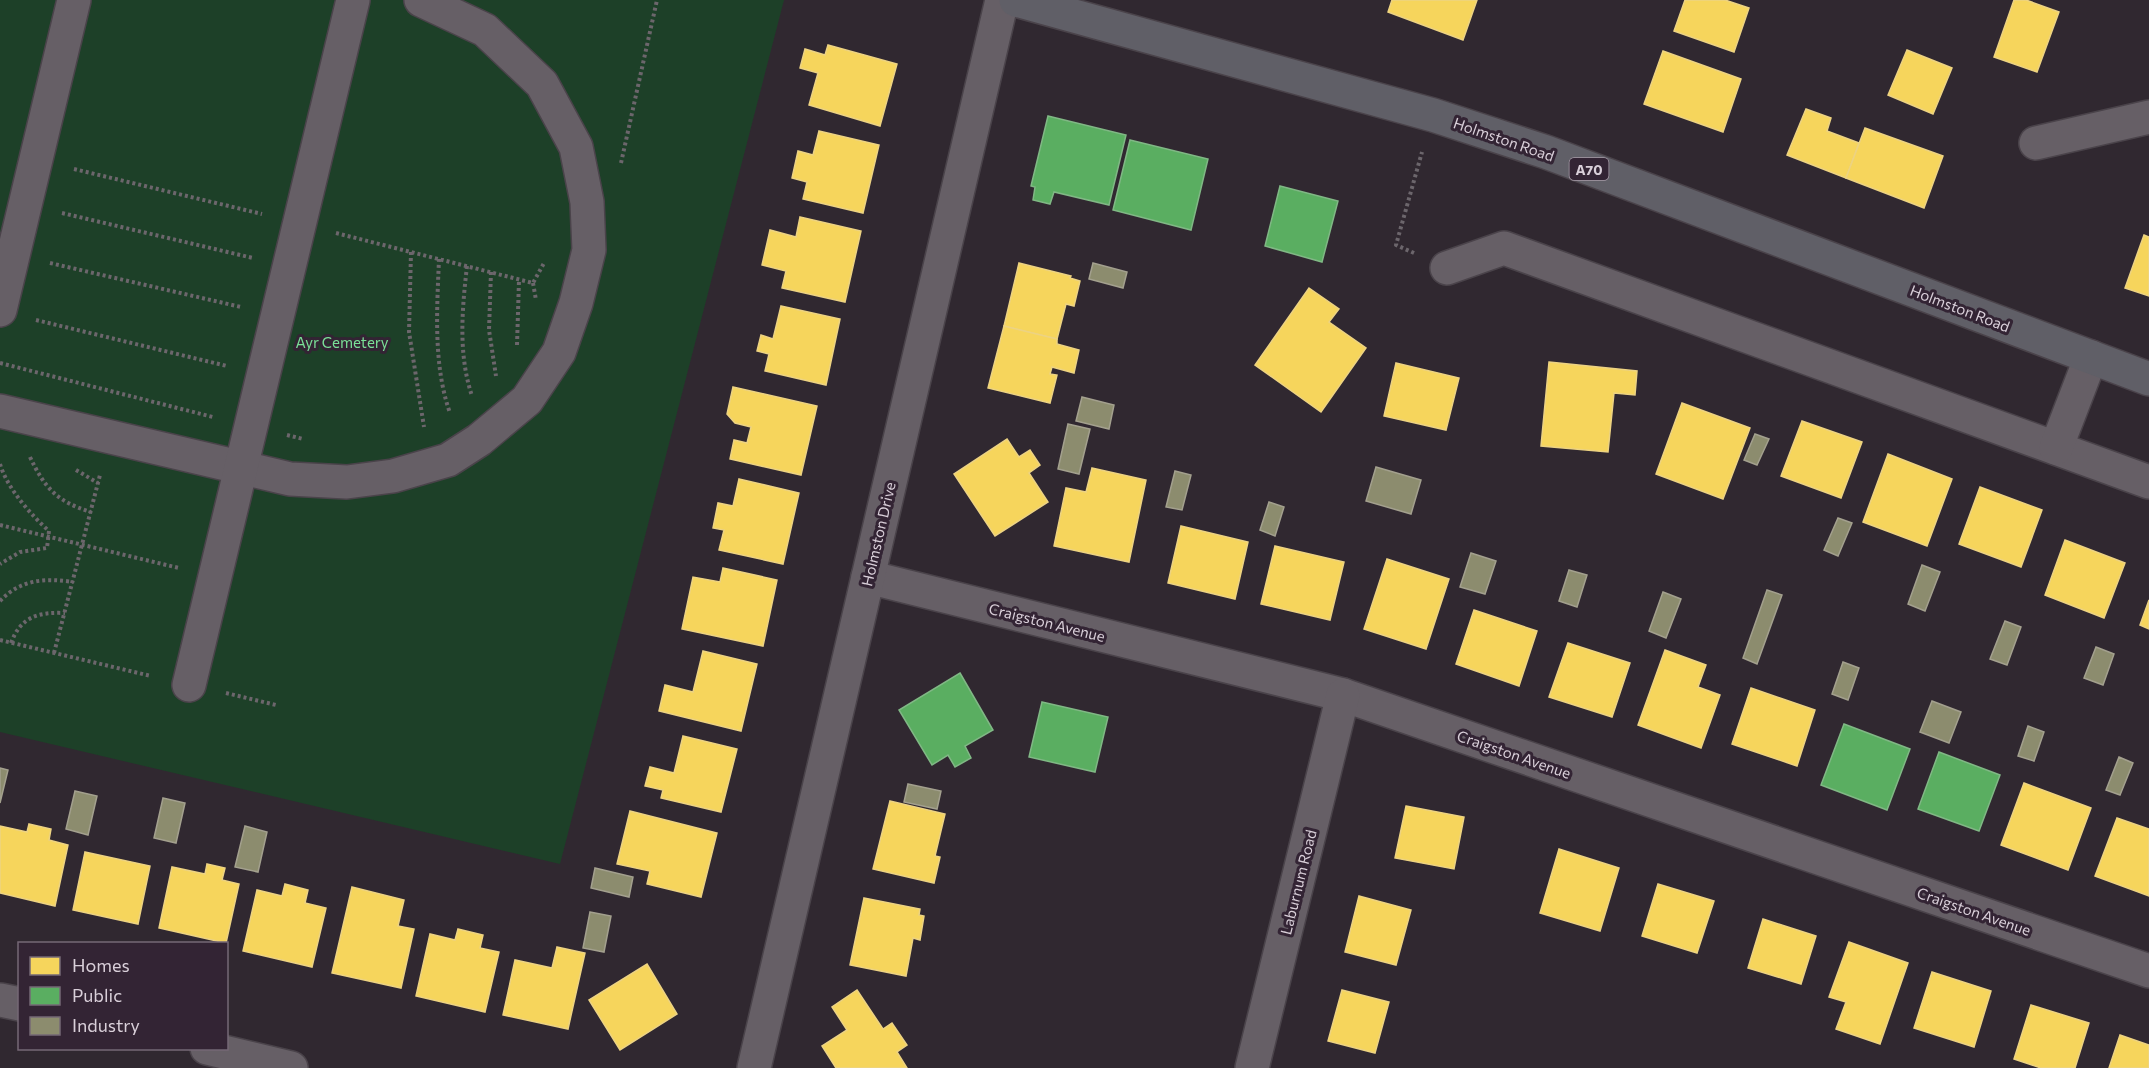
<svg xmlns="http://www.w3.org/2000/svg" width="2149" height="1068" font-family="Commissioner,sans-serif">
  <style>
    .green { fill: #1d4028 }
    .homes { fill: #f6d55c; stroke: #edd382; stroke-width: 1.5 }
    .public { fill: #5aae61; stroke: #80b885; stroke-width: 1.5 }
    .industry { fill: #8c8c6e; stroke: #a3a08e; stroke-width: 1.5 }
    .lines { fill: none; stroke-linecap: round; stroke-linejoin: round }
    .minor-casing { stroke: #4a434a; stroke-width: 36 }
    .major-casing { stroke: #4a434a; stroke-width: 36 }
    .path { stroke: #6c666c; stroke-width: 4; stroke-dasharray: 3 3; stroke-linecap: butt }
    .minor { stroke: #665f66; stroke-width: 33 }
    .major { stroke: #605f67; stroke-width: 33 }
    .labels { text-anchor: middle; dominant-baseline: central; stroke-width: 6; stroke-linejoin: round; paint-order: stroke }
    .shield { fill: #332434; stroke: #a79ca8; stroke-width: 1.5 }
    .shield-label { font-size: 14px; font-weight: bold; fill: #d9cfd9 }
    .street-label { font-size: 15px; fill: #d9cfd9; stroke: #332434 }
    .park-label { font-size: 15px; fill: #7ae097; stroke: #332434 }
  </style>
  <rect width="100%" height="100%" fill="#302830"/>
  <polygon class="green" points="0,0 784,0 560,864 0,732"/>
  <g class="homes">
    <polygon points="1392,0 1477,0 1463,40 1388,12"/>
    <polygon points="1685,0 1725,0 1749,8 1734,52 1674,31"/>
    <polygon points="2014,0 2026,0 2059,12 2037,72 1994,57"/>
    <polygon points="828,45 897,64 880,126 809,105 818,73 800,68 805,49 825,55"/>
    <polygon points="1907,50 1952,68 1933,114 1888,95"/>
    <polygon points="1663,51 1741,79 1723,132 1644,104"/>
    <polygon points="1806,109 1831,118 1827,131 1859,143 1846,178 1787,155"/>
    <polygon points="1865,128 1943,156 1924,208 1846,178"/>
    <polygon points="819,131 879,145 863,213 803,199 807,182 792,178 798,151 813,155"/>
    <polygon points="800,217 861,231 845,302 782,288 786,271 762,265 770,230 796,237"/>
    <polygon points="2144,235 2149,237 2149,296 2125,288"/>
    <polygon points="1019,263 1071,276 1070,278 1080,281 1074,306 1066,304 1057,339 1004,326"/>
    <polygon points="1309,288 1339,309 1329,322 1366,348 1321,412 1255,365"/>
    <polygon points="781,306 840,319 826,385 765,371 769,354 757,351 761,335 773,339"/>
    <polygon points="1004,326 1057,339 1057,344 1079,350 1074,373 1052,367 1050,374 1057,375 1050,403 988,388"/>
    <polygon points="1549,362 1637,371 1635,395 1614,393 1608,452 1541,446"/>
    <polygon points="1396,363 1459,378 1446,430 1384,416"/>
    <polygon points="733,387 817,406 801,475 730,459 734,440 747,443 751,427 735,423 727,414"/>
    <polygon points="1682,403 1750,428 1723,499 1656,474"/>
    <polygon points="1802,421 1862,442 1841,498 1781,476"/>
    <polygon points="1007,439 1019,457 1030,450 1040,465 1029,473 1048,502 995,536 954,474"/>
    <polygon points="1888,454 1952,479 1927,546 1863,522"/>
    <polygon points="1092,468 1146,480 1129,562 1054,546 1066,488 1086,492"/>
    <polygon points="739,479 799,493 783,564 719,550 724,530 713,528 718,503 733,506"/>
    <polygon points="1980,487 2042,510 2021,567 1959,544"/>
    <polygon points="1181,526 1248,542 1235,599 1168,583"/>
    <polygon points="2065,540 2125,563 2104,618 2045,595"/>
    <polygon points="1275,546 1344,562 1330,620 1261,604"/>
    <polygon points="1387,559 1449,579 1426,649 1364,629"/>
    <polygon points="723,568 777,580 763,646 682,629 693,577 720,582"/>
    <polygon points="2149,600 2149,629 2140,625"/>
    <polygon points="1474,610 1537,631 1519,686 1456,664"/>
    <polygon points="1568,643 1630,663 1612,717 1549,697"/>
    <polygon points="1665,650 1706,665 1698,687 1720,695 1701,748 1638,725"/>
    <polygon points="703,651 757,664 741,731 659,711 665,685 693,692"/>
    <polygon points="1751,688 1815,710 1797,766 1732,744"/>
    <polygon points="683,736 737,749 721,812 661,798 663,790 645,786 650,767 674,773"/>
    <polygon points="2024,783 2091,808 2068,870 2001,845"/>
    <polygon points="890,801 945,814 935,856 940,857 934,883 873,869"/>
    <polygon points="1406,806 1464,817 1454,869 1395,858"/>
    <polygon points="630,811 717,833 701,897 647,884 650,871 617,864"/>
    <polygon points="2117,818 2149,829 2149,896 2095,876"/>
    <polygon points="29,824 51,829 49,840 68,845 55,906 0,893 0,826 27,832"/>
    <polygon points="1559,849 1619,868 1600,931 1540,913"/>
    <polygon points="85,852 150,866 138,924 73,910"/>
    <polygon points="207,864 225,868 222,880 239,884 226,943 159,928 172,867 205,874"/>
    <polygon points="285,884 308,890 305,903 326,908 312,967 243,951 257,890 282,896"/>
    <polygon points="1658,884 1714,901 1697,953 1642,936"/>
    <polygon points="352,887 404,900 398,926 414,929 401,988 332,973"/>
    <polygon points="1359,896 1411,910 1396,965 1345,952"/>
    <polygon points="864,898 920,909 919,915 924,916 920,940 913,938 906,976 850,965"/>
    <polygon points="1763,919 1816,936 1801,984 1748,968"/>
    <polygon points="458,929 483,935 480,948 499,952 485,1012 416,996 430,934 455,940"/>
    <polygon points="1849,942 1908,963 1880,1044 1836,1029 1846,1002 1829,997"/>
    <polygon points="557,947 585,953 568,1029 503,1015 515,960 552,968"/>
    <polygon points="647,964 677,1014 620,1050 589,1000"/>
    <polygon points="1932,972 1991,991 1974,1047 1914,1028"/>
    <polygon points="857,990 883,1029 892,1023 907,1045 897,1052 907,1068 836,1068 822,1046 847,1030 832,1007"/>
    <polygon points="1342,990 1389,1002 1375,1053 1328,1041"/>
    <polygon points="2031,1005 2089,1023 2075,1068 2041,1068 2014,1059"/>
    <polygon points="2120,1035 2149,1045 2149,1068 2109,1068"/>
  </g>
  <g class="public">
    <polygon points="1048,116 1126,135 1109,205 1054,192 1050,204 1033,200 1035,187 1031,186"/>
    <polygon points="1130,140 1208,159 1191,230 1113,210"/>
    <polygon points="1280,186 1338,201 1322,262 1265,246"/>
    <polygon points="960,673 993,730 965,746 971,758 955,767 948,755 932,765 899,710"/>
    <polygon points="1042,702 1108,717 1095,772 1029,757"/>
    <polygon points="1844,724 1910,749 1887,810 1821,785"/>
    <polygon points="1939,752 2000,775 1979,831 1918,809"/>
  </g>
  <g class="industry">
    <polygon points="1093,263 1127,272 1123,288 1089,279"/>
    <polygon points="1082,397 1114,405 1109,429 1076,421"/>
    <polygon points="1068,424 1090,429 1079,474 1058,469"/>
    <polygon points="1755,434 1769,439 1757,465 1744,460"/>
    <polygon points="1376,467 1421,480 1411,514 1366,501"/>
    <polygon points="1175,471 1191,475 1182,510 1166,507"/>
    <polygon points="1269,502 1284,507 1275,536 1260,530"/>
    <polygon points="1838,518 1852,523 1838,556 1824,550"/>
    <polygon points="1471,553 1496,561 1485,594 1460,587"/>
    <polygon points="1922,565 1940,572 1925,611 1908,604"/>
    <polygon points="1569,570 1587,575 1577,607 1559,601"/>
    <polygon points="1767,590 1782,595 1757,664 1743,658"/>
    <polygon points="1663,592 1681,599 1666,638 1649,631"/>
    <polygon points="2005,621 2021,627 2007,665 1990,659"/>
    <polygon points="2096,647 2114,654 2103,685 2084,678"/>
    <polygon points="1843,662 1859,668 1848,700 1832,694"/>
    <polygon points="1932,701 1961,712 1949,743 1920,732"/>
    <polygon points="2028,726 2044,732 2034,761 2018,756"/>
    <polygon points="2119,757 2133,763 2120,795 2106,790"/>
    <polygon points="0,768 8,770 0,803"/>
    <polygon points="908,784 941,791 937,809 904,802"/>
    <polygon points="75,791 97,796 88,835 66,829"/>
    <polygon points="163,798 185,803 176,843 154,838"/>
    <polygon points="245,826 267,832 258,872 235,867"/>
    <polygon points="595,868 633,877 629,897 591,888"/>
    <polygon points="590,912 611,916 604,952 583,948"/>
  </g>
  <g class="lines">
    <g class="minor-casing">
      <g id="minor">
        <polyline points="2036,143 2149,117"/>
        <polyline points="1447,268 1504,248 2149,482"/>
        <polyline points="0,310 74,0"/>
        <polyline points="0,411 290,479 347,482 393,476 448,460 479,440 527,400 559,352 576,303 589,250 587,202 576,147 542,84 485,30 421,0"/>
        <polyline points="2056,448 2091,357"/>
        <polyline points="868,577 1343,695 2149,971"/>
        <polyline points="189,685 353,0"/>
        <polyline points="0,1000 20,1004"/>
        <polyline points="207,1048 291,1068"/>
        <polyline points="754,1068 1002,0"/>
        <polyline points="1252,1068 1343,695"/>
      </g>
    </g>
    <g class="major-casing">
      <polyline id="major" points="1016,0 1433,115 1546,152 2149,379"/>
    </g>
    <g class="path">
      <polyline points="621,163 657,0"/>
      <polyline points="74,169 262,214"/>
      <polyline points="62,213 253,258"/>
      <polyline points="336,233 533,283 544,263"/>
      <polyline points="411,252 409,332 424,427"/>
      <polyline points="1414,253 1396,245 1422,152"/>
      <path d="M439 259C437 309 433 365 450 413"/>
      <polyline points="50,263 241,307"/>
      <path d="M467 266C462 310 458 354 472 396"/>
      <polyline points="491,272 489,330 496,376"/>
      <polyline points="533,283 536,300"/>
      <polyline points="36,320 227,366"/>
      <polyline points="517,345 519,280"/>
      <polyline points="0,363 213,417"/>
      <polyline points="287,435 303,439"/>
      <path d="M30 457C45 489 58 502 91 512"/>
      <path d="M0 464C7 488 31 515 49 531L47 548 20 552 0 564"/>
      <polyline points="76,470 98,483"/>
      <polyline points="0,525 179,568"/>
      <path d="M0 601C21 579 45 578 73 582"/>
      <polyline points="0,640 151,676"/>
      <path d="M11 643C21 616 39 612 65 613"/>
      <polyline points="54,653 100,475"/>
      <polyline points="226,693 276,705"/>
    </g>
    <use href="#minor" class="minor"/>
    <use href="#major" class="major"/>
  </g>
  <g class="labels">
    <rect class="shield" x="1569.5" y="158" width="39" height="22" rx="4.5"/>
    <g class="shield-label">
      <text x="1589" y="169">A70</text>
    </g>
    <g class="street-label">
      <text transform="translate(1504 139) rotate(19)">Holmston Road</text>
      <text transform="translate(1960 308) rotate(21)">Holmston Road</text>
      <text transform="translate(878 534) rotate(-77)">Holmston Drive</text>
      <text transform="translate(1047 622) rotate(14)">Craigston Avenue</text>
      <text transform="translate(1514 754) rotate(19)">Craigston Avenue</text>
      <text transform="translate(1298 882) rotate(-76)">Laburnum Road</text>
      <text transform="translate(1974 911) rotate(19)">Craigston Avenue</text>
    </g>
    <g class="park-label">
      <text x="342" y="342">Ayr Cemetery</text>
    </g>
  </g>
  <rect x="18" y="942" width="210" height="108" fill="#332434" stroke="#756876" stroke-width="1.5"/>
  <rect x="30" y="957" width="30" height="18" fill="#f6d55c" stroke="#756876" stroke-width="1.5"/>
  <text x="72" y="972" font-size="18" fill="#d9cfd9">Homes</text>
  <rect x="30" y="987" width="30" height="18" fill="#5aae61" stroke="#756876" stroke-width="1.5"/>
  <text x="72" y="1002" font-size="18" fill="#d9cfd9">Public</text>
  <rect x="30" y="1017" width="30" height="18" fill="#8c8c6e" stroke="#756876" stroke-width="1.5"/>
  <text x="72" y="1032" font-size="18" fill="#d9cfd9">Industry</text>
</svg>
